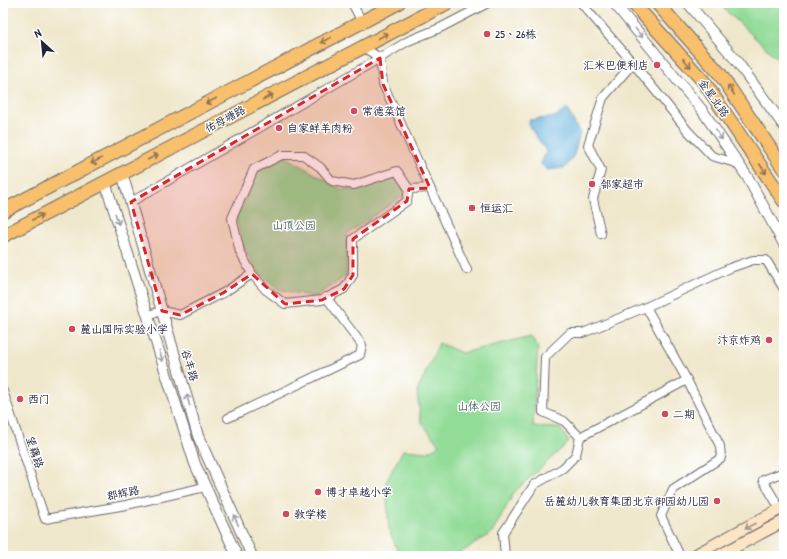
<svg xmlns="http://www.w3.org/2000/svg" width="787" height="559" font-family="'Patrick Hand','LXGW WenKai TC',sans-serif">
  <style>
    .green { fill: #92dc97; stroke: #5a7f69 }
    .water { fill: #5eafd9; stroke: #40688a }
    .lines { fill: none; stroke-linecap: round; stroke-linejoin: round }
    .minor-casing { stroke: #6a676d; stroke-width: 10 }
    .tertiary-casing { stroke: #6a676d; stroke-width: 12 }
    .secondary-casing { stroke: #6a676d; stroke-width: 13 }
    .primary-casing { stroke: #6a676d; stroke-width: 15 }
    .minor { stroke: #fff; stroke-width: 8 }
    .tertiary { stroke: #fff; stroke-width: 10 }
    .secondary { stroke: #fce5c4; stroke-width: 11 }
    .primary { stroke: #f8bf6c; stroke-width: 13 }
    .oneway { stroke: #9c9ca7 }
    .oneway2 { stroke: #8d7054 }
    .oneway3 { stroke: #9a8d86 }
    .marked { fill: #d62828; fill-opacity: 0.2; stroke: #d62828; stroke-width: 3; stroke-dasharray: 8 5; stroke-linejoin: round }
    .poi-dot { fill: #d1495b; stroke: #fff; stroke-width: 1.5 }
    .labels { text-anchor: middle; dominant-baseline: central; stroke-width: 3; stroke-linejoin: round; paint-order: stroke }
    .poi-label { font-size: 11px; fill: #22223b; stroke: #fff; text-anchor: start }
    .street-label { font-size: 11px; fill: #22223b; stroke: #fff }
    .park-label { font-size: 11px; fill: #49635b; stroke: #fff }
  </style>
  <rect width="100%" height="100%" fill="#fff"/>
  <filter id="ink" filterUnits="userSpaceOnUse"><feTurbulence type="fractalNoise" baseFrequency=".025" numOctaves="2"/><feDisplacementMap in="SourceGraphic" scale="8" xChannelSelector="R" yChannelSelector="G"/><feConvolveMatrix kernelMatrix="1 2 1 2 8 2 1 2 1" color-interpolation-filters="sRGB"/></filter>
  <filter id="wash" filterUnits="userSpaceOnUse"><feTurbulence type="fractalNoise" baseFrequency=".012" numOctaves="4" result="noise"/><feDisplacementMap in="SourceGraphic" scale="16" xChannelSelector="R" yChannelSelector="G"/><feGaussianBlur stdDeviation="0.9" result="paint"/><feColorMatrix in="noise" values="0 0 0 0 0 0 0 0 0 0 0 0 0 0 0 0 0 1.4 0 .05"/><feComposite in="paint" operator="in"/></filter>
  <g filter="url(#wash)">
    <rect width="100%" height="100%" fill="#efe7cb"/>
    <g class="green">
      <polygon points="718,3 784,3 784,65"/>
      <polygon points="282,155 343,190 384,177 398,179 406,194 347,234 346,276 315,297 278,289 256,270 242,243 236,217 258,172"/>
      <polygon points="532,336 538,347 533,427 560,428 569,442 515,491 492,533 455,556 400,556 389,530 386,482 403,450 428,452 439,445 421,422 417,392 439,343 462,353"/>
    </g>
    <polygon class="water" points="567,109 580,133 574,155 565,168 547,170 541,164 546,151 529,126 529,120 555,117"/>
  </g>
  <g filter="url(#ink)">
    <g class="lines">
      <g class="minor-casing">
        <g id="minor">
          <polyline points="352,3 362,22"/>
          <polyline points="581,3 633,63 688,131 712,156 739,164"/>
          <polyline points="409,189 430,188"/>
          <polyline points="131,202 380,58 363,47"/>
          <polyline points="601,234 593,199 601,170 588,145 603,98 633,63"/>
          <polyline points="467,270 383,84 380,58 408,41 440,28 488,3"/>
          <polyline points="646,307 730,268 753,260 766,260 784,289"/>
          <polyline points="148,315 162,311 180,315 223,293 252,274 240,252 232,218 254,169 282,155 303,155 320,167 332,181 354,185 397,171 409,189 407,201 353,239 353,275 344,289 322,300 285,304 266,290 252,274"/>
          <polyline points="3,391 45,519 126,505 205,487"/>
          <polyline points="228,418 360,355 362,345 326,297"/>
          <polyline points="580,437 687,380"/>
          <polyline points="780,509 763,480 784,472"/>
          <polyline points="505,556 503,533 534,485 563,468 576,455 580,437 564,421 543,412 545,357 570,333 583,333 646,307 687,380 720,446 721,458 673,489 661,516 680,556"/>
        </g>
      </g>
      <g class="tertiary-casing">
        <g id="tertiary">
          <polyline points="614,3 702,110 748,178 784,244"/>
          <polyline points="688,3 735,59 784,126"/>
          <polyline points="122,173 198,436 252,556"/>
          <polyline points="105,182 195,464 237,556"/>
        </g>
      </g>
      <g class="secondary-casing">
        <g id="secondary">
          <polyline points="693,556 784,507"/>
          <polyline points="718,556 784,521"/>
        </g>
      </g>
      <g class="primary-casing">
        <g id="primary">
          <polyline points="633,3 704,82 784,201"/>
          <polyline points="657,3 720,74 784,169"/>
          <polyline points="3,211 398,3"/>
          <polyline points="3,236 447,3"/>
        </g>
      </g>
      <use href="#minor" class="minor"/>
      <use href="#tertiary" class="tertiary"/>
      <use href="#secondary" class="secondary"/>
      <use href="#primary" class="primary"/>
    </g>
    <defs><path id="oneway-shaft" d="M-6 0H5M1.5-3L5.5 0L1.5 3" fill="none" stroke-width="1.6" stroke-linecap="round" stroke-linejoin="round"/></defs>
    <g class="oneway">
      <use href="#oneway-shaft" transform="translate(639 33) rotate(51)"/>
      <use href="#oneway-shaft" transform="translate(719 135) rotate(56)"/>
      <use href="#oneway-shaft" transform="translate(117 219) rotate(72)"/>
      <use href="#oneway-shaft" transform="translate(152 275) rotate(-106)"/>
      <use href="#oneway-shaft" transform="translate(161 356) rotate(72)"/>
      <use href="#oneway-shaft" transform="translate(188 400) rotate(-106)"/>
      <use href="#oneway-shaft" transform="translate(236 520) rotate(-114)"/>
    </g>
    <g class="oneway2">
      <use href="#oneway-shaft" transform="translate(383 36) rotate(-28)"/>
      <use href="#oneway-shaft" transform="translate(326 40) rotate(153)"/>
      <use href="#oneway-shaft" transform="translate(687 63) rotate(48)"/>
      <use href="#oneway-shaft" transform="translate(731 90) rotate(-124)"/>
      <use href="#oneway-shaft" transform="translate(268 97) rotate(-28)"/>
      <use href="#oneway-shaft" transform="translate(211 101) rotate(152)"/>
      <use href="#oneway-shaft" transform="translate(153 157) rotate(-28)"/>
      <use href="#oneway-shaft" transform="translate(96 161) rotate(152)"/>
      <use href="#oneway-shaft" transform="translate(763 169) rotate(56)"/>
      <use href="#oneway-shaft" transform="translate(38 217) rotate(-28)"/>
    </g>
    <use class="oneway3" href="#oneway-shaft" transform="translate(750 526) rotate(152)"/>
  </g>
  <path class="marked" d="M380 58 383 84 430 188 409 189 407 201 353 239V275L344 289 322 300 285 304 252 274 223 293 180 315 162 311 131 202Z"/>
  <g class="poi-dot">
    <circle cx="487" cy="34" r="4"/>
    <circle cx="657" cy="65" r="4"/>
    <circle cx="354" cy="111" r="4"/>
    <circle cx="279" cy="128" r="4"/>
    <circle cx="592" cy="184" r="4"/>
    <circle cx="472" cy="208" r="4"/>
    <circle cx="72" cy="329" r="4"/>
    <circle cx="769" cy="340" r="4"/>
    <circle cx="20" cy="399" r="4"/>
    <circle cx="665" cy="414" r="4"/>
    <circle cx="318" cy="492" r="4"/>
    <circle cx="717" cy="501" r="4"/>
    <circle cx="286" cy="514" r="4"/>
  </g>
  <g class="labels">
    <g class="poi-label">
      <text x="495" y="34">25、26栋</text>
      <text x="649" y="65" text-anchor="end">汇米巴便利店</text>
      <text x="362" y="111">常德菜馆</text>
      <text x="287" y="128">自家鲜羊肉粉</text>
      <text x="600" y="184">邻家超市</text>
      <text x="480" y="208">恒运汇</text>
      <text x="80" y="329">麓山国际实验小学</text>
      <text x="761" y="340" text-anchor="end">汴京炸鸡</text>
      <text x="28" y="399">西门</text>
      <text x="673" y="414">二期</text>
      <text x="326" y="492">博才卓越小学</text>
      <text x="709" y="501" text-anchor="end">岳麓幼儿教育集团北京御园幼儿园</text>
      <text x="294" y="514">教学楼</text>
    </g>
    <g class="street-label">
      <text transform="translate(714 98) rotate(55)">金星北路</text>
      <text transform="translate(225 119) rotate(-28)">佑母塘路</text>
      <text transform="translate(190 365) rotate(74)">谷丰路</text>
      <text transform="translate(35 452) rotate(72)">望藕路</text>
      <text transform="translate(123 493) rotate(-12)">郡辉路</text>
    </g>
    <g class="park-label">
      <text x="294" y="225">山顶公园</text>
      <text x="479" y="406">山体公园</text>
    </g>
  </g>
  <rect width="787" height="559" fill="none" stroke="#fff" stroke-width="16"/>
  <g transform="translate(42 42) rotate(333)" stroke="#ffffff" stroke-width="3" paint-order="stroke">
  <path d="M0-3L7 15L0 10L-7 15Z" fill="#22223b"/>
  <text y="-6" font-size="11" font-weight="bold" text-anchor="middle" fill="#22223b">N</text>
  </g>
</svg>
